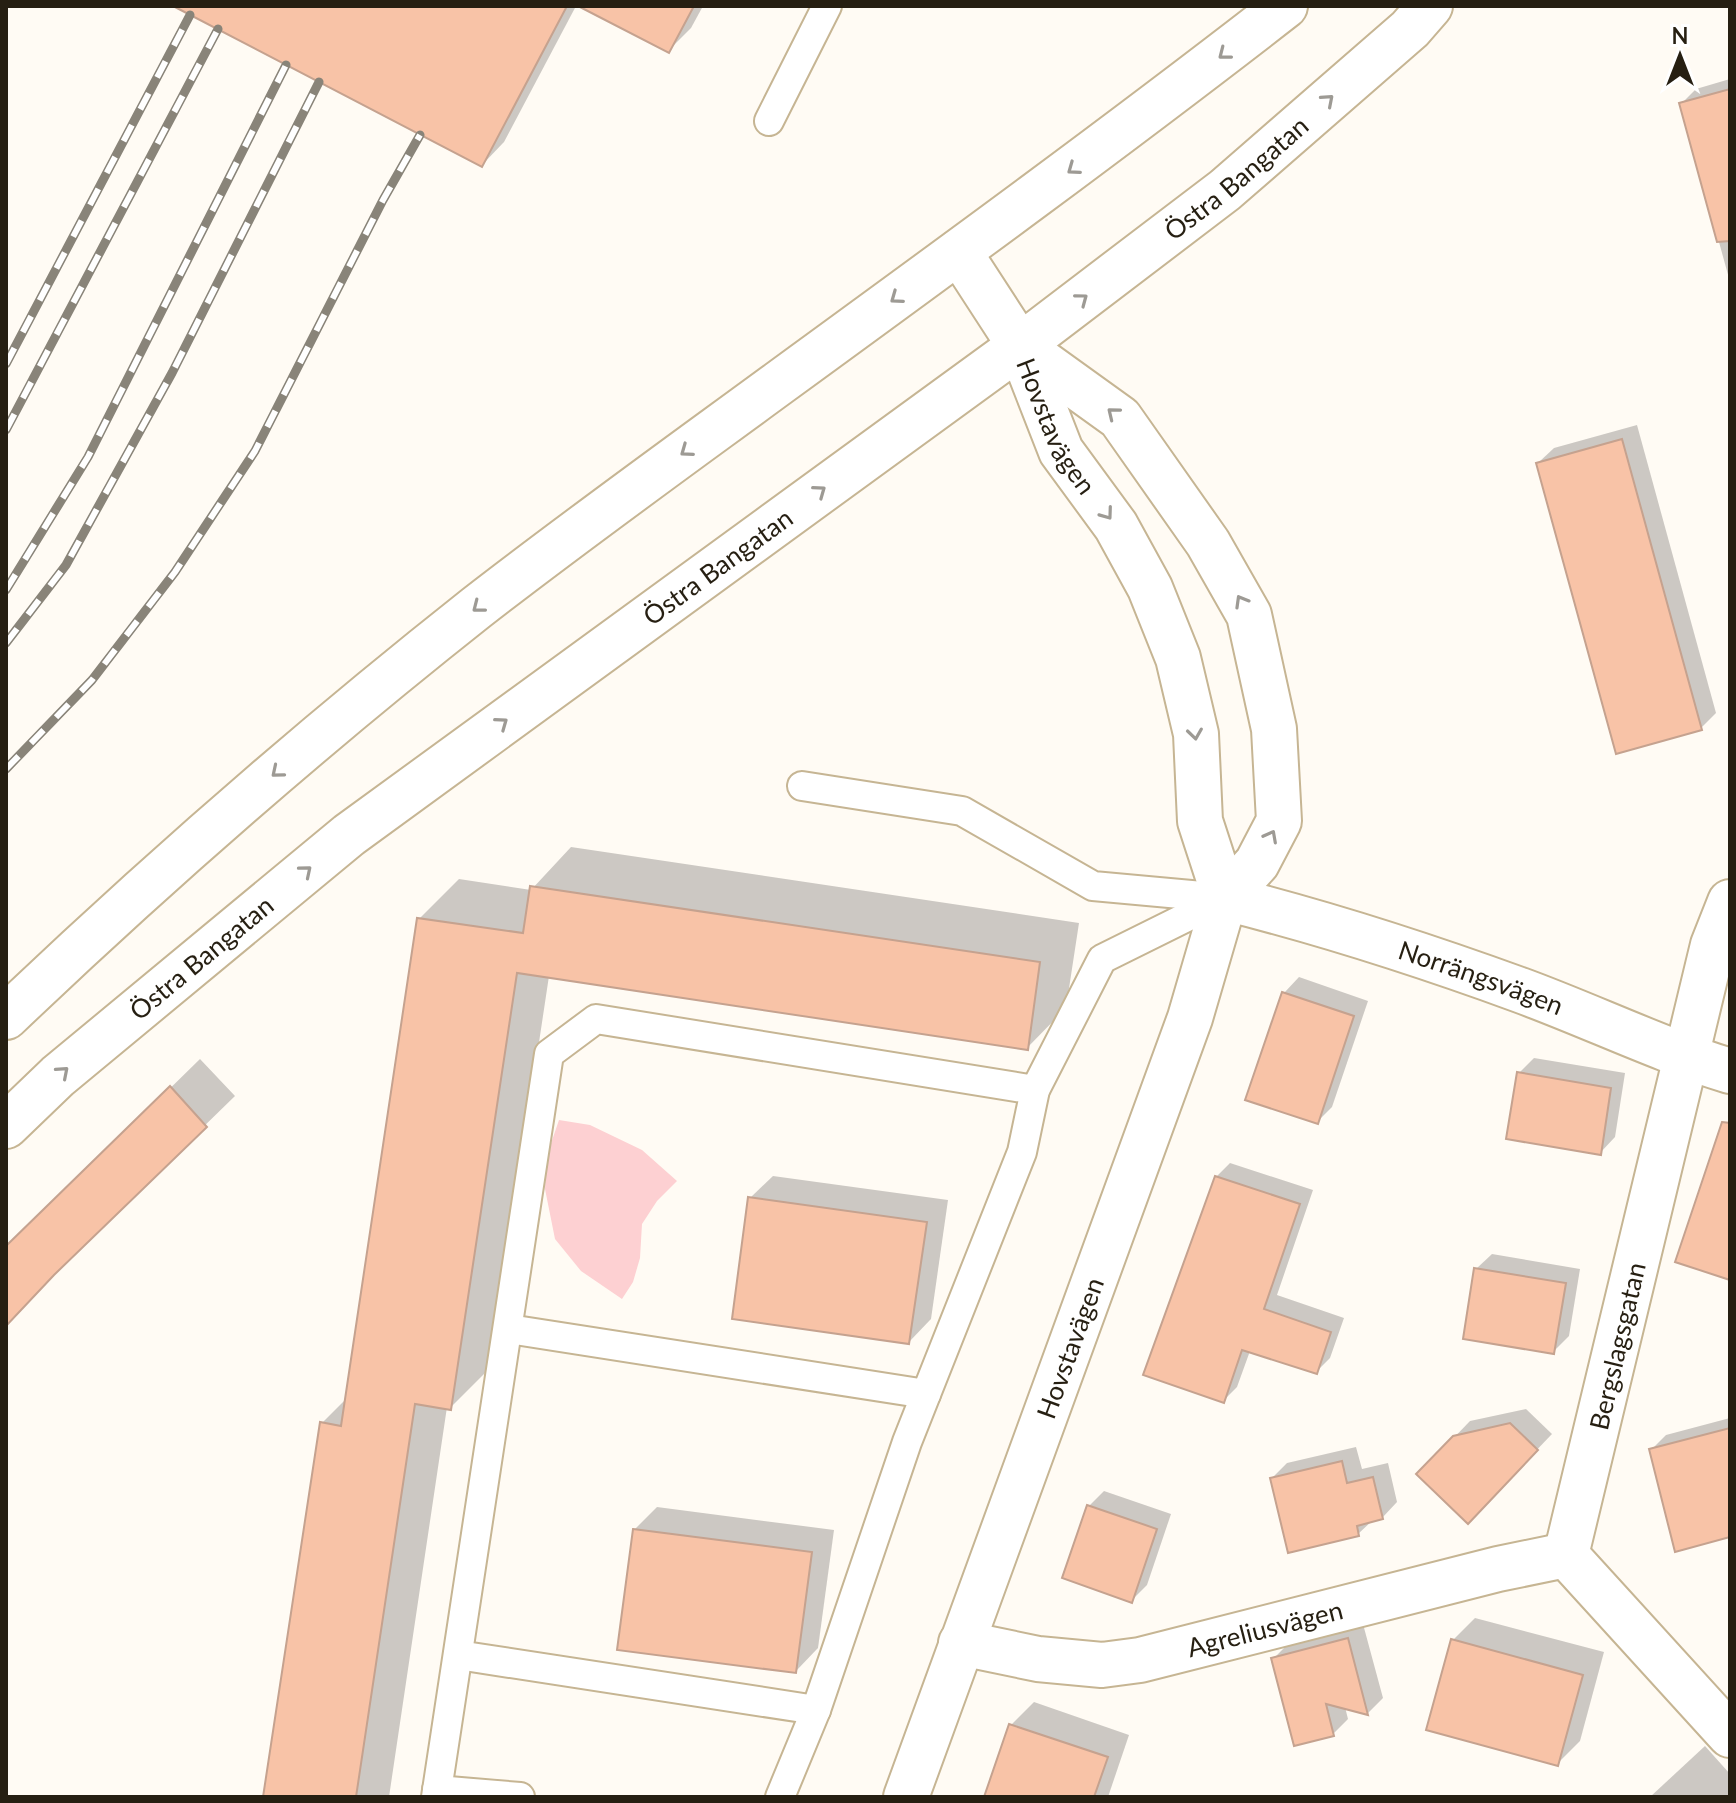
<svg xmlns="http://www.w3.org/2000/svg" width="1736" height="1803" font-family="Lato,sans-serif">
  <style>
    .green { fill: #fdd0d2 }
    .shadow { fill: #0003 }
    .building { fill: #f8c3a7; stroke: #c5a28f; stroke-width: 2 }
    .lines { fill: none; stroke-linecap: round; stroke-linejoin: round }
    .lane-casing { stroke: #c6b593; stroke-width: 32 }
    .street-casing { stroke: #c6b593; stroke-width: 48 }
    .secondary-casing { stroke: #c6b593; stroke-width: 48 }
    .primary-casing { stroke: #c6b593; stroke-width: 48 }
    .lane { stroke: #fff; stroke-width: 28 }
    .street { stroke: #fff; stroke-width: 44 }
    .secondary { stroke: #fff; stroke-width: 44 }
    .primary { stroke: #fff; stroke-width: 44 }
    .rail-casing { stroke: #898479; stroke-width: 9 }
    .rail { stroke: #fff; stroke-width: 6; stroke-dasharray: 18; stroke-linecap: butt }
    .oneway { stroke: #9d9a94 }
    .labels { text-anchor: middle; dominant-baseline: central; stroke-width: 6; stroke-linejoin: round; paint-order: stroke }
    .street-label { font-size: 26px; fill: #261f12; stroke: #fff }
  </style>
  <rect width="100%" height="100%" fill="#fffbf4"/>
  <polygon class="green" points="559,1120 590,1125 642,1150 677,1181 657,1201 642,1224 640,1258 633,1282 622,1299 581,1271 555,1239 545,1189 546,1158"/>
  <g class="shadow">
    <polygon points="178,6 576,6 504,142 482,165"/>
    <polygon points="582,6 703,6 691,28 669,50"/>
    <polygon points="1730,79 1730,282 1681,104 1696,89"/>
    <polygon points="1637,425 1716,713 1701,728 1538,463 1554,448"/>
    <polygon points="571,847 1079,923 1066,1008 1027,1048 549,976 490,1368 450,1408 447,1407 389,1797 265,1797 322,1423 347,1398 419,919 459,879 531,890"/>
    <polygon points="1299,977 1368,1001 1332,1107 1317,1122 1248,1099 1284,993"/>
    <polygon points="1534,1058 1625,1073 1615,1137 1600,1153 1519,1073"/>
    <polygon points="200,1059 235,1096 74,1253 6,1326 6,1249"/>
    <polygon points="1230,1163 1313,1190 1277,1295 1344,1318 1330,1358 1316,1372 1250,1351 1237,1387 1223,1401 1216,1177"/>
    <polygon points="773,1176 948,1200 931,1319 909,1342 750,1198"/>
    <polygon points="1492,1254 1580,1269 1569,1336 1554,1351 1476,1269"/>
    <polygon points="1526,1409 1552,1434 1483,1506 1419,1474 1470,1421"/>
    <polygon points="1730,1418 1730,1535 1651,1450 1666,1435"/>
    <polygon points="1356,1447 1362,1469 1388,1463 1397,1502 1382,1518 1373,1520 1358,1534 1272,1478 1287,1463"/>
    <polygon points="1104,1491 1171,1514 1147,1585 1132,1600 1065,1577 1089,1506"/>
    <polygon points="657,1507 834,1530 818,1648 796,1671 634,1530"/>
    <polygon points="1475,1618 1604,1652 1580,1741 1557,1764 1453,1640"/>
    <polygon points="1363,1624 1383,1698 1368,1713 1345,1707 1348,1719 1333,1734 1273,1659 1288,1644"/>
    <polygon points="1034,1702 1129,1735 1108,1797 986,1797 1011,1725"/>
    <polygon points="1705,1746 1730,1774 1730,1797 1650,1797"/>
  </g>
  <g class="building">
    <polygon points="173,6 567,6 482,167"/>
    <polygon points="578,6 694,6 669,53"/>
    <polygon points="1730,89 1730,241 1717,242 1679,103"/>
    <polygon points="1622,439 1702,730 1616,754 1536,463"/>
    <polygon points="530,886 1040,962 1028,1050 517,973 451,1410 415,1404 356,1797 263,1797 320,1422 341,1426 417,918 523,933"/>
    <polygon points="1282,992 1354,1016 1318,1124 1245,1100"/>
    <polygon points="1517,1072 1611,1088 1601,1155 1506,1139"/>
    <polygon points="170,1086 207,1127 54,1275 6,1326 6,1246"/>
    <polygon points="1722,1122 1730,1123 1730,1280 1675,1262"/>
    <polygon points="1215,1176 1300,1204 1264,1309 1331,1332 1317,1374 1242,1350 1224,1403 1143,1375"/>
    <polygon points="748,1197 927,1222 909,1344 732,1319"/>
    <polygon points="1474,1268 1566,1283 1554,1354 1463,1339"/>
    <polygon points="1510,1423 1538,1450 1468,1524 1416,1474 1453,1436"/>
    <polygon points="1730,1428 1730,1537 1675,1552 1649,1449"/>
    <polygon points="1342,1461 1347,1483 1373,1477 1383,1519 1357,1526 1359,1536 1288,1553 1270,1478"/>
    <polygon points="1087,1505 1157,1529 1132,1603 1062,1578"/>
    <polygon points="633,1529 812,1552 796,1673 617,1650"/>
    <polygon points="1348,1638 1368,1715 1326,1704 1334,1736 1294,1746 1271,1658"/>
    <polygon points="1451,1639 1583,1675 1558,1766 1426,1730"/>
    <polygon points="1009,1724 1108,1757 1094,1797 984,1797"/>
  </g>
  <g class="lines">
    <g class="lane-casing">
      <g id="lane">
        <polyline points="769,121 827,6"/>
        <polyline points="802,786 962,811 1093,886 1224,898"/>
        <polyline points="509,1329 926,1394"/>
        <polyline points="458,1655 816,1710"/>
        <polyline points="437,1790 520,1797"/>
        <polyline points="436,1797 549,1054 596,1019 1035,1090"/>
        <polyline points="780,1797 816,1710 907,1442 1022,1152 1035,1090 1102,959 1225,898"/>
      </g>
    </g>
    <g class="street-casing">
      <g id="street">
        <path id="s1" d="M1225 898C1325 923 1424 955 1520 990 1591 1016 1658 1049 1730 1071"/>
        <polyline points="1730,902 1713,945 1566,1555 1730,1735"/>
        <path id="s2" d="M961 1643 1038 1659 1102 1665 1140 1660 1498 1569 1566 1555"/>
      </g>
    </g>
    <g class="secondary-casing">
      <g id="secondary">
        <path id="s3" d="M1020 346 1061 451 1116 526 1150 588 1178 658 1196 734 1200 821 1225 898"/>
        <path id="s4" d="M906 1797 1190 1018 1225 898 1257 863 1279 821 1274 729 1249 615 1208 543 1120 418 1020 346"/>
      </g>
    </g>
    <g class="primary-casing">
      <g id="primary">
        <polyline points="959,252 1020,346"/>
        <path d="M6 1017C157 873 313 737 476 608 575 531 678 457 779 383 949 259 1119 135 1285 6"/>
        <path id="s5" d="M6 1126 58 1076 349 835 1020 346 1225 190 1410 29 1430 6"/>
      </g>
    </g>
    <use href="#lane" class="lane"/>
    <use href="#street" class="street"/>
    <use href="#secondary" class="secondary"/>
    <use href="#primary" class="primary"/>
    <g class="rail-casing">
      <g id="rail">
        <polyline points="6,364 190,15"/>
        <polyline points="6,430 218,29"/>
        <polyline points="6,590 88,457 286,65"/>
        <polyline points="6,643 66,565 172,373 319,82"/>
        <polyline points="6,769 92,680 175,572 255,451 383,200 420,135"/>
      </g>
    </g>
    <use href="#rail" class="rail"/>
  </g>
  <defs><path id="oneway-chevron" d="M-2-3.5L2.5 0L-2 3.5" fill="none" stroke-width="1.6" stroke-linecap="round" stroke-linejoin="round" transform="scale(2)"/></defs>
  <g class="oneway">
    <use href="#oneway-chevron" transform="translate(1224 54) rotate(142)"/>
    <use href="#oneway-chevron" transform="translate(1328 100) rotate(-41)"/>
    <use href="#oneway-chevron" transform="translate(1073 169) rotate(144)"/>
    <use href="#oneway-chevron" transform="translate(896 298) rotate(144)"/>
    <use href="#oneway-chevron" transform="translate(1082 299) rotate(-37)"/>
    <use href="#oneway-chevron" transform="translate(1113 413) rotate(-141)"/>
    <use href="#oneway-chevron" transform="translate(686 451) rotate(144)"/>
    <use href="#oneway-chevron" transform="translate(820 491) rotate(-36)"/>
    <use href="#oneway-chevron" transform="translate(1107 514) rotate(54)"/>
    <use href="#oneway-chevron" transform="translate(1241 601) rotate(-120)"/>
    <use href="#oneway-chevron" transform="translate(478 607) rotate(142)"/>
    <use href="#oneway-chevron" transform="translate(502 723) rotate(-36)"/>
    <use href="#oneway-chevron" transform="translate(1195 734) rotate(82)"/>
    <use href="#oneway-chevron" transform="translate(277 772) rotate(140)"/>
    <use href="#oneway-chevron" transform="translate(1271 836) rotate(-62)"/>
    <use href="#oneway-chevron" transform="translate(306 871) rotate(-40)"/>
    <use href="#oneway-chevron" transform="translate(63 1072) rotate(-41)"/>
  </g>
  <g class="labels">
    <g class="street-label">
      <text stroke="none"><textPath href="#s5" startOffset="1554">Östra Bangatan</textPath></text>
      <text stroke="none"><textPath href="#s3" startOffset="88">Hovstavägen</textPath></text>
      <text stroke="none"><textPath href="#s5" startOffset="906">Östra Bangatan</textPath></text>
      <text stroke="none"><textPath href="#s5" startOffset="258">Östra Bangatan</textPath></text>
      <text stroke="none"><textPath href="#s1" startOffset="268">Norrängsvägen</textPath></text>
      <text transform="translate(1617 1346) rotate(-77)">Bergslagsgatan</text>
      <text stroke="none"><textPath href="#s4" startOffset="478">Hovstavägen</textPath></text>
      <text stroke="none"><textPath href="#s2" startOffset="310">Agreliusvägen</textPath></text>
    </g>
  </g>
  <rect width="1736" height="1803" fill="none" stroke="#261f12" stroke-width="16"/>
  <g transform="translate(1680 56)" stroke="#ffffff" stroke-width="6" paint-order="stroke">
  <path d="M0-6L14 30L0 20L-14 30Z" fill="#261f12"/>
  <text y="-12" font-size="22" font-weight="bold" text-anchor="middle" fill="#261f12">N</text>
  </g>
</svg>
